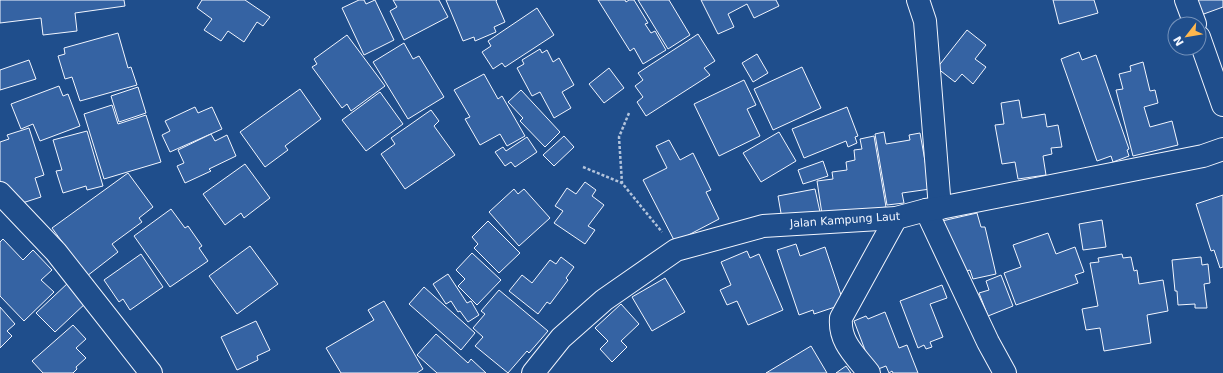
<svg xmlns="http://www.w3.org/2000/svg" width="1223" height="373" font-family="'DejaVu Sans',sans-serif">
  <style>
    .building { fill: #3563a3; stroke: #f2f6ff }
    .lines { fill: none; stroke-linecap: round; stroke-linejoin: round }
    .minor-casing { stroke: #f2f6ff; stroke-width: 24 }
    .path { stroke: #b3c4dc; stroke-width: 2.5; stroke-dasharray: 3 2; stroke-linecap: butt }
    .minor { stroke: #1f4e8c; stroke-width: 22 }
    .labels { text-anchor: middle; dominant-baseline: central; stroke-width: 3; stroke-linejoin: round; paint-order: stroke }
    .street-label { font-size: 11px; fill: #f2f6ff; stroke: #1f4e8c }
  </style>
  <rect width="100%" height="100%" fill="#1f4e8c"/>
  <g class="building">
    <polygon points="0,0 124,0 125,6 75,13 77,31 43,35 41,18 0,23"/>
    <polygon points="202,0 245,0 270,17 263,26 257,22 244,42 228,31 221,41 204,30 212,19 197,8"/>
    <polygon points="359,0 364,0 366,4 375,0 394,40 364,55 342,8"/>
    <polygon points="393,0 439,0 448,17 404,40 390,11 397,7"/>
    <polygon points="446,0 497,0 496,1 505,22 494,27 496,32 475,41 474,37 463,41"/>
    <polygon points="598,0 625,0 626,2 629,0 634,0 648,23 645,24 651,33 655,31 666,50 643,64 634,48 630,51"/>
    <polygon points="638,0 669,0 690,35 668,49"/>
    <polygon points="701,0 776,0 779,6 754,18 747,4 728,14 734,27 718,34"/>
    <polygon points="1053,0 1094,0 1098,13 1059,24"/>
    <polygon points="1195,0 1223,0 1223,7 1201,15"/>
    <polygon points="537,8 554,35 505,67 502,63 493,69 482,52 491,46 488,41"/>
    <polygon points="967,30 986,45 975,59 986,67 973,84 962,74 955,82 937,68"/>
    <polygon points="118,33 128,68 131,67 137,85 80,101 72,77 65,79 58,56 65,54 64,48"/>
    <polygon points="698,34 715,61 704,68 710,75 646,116 637,102 643,97 635,86 643,80 638,73"/>
    <polygon points="347,35 385,86 351,111 347,104 342,108 312,67 317,64 314,59"/>
    <polygon points="404,43 413,59 419,56 444,97 408,119 373,62"/>
    <polygon points="540,49 542,53 547,50 553,62 559,58 574,85 562,92 571,108 554,118 540,92 532,96 517,68 524,64 522,60"/>
    <polygon points="1079,52 1082,60 1096,55 1129,149 1127,150 1129,156 1113,162 1111,156 1097,161 1061,59"/>
    <polygon points="757,54 768,73 753,82 742,63"/>
    <polygon points="29,60 36,79 0,90 0,70"/>
    <polygon points="1143,62 1150,91 1155,90 1158,103 1144,107 1150,127 1172,121 1178,145 1133,156 1116,90 1123,89 1119,74 1131,71 1130,66"/>
    <polygon points="802,67 821,108 773,130 754,89"/>
    <polygon points="609,68 624,88 604,103 589,84"/>
    <polygon points="484,74 498,99 502,96 525,136 507,146 500,134 480,145 465,119 470,117 454,90"/>
    <polygon points="744,80 756,105 747,109 760,136 719,156 694,104"/>
    <polygon points="59,86 63,96 68,94 80,126 40,141 33,124 21,129 11,104"/>
    <polygon points="138,87 146,113 119,122 111,96"/>
    <polygon points="300,89 321,119 285,146 288,150 265,167 240,132"/>
    <polygon points="521,90 560,132 545,147 520,121 523,118 508,102"/>
    <polygon points="380,92 403,124 366,151 342,120"/>
    <polygon points="1019,100 1022,118 1045,114 1047,127 1058,125 1062,147 1051,148 1052,154 1043,156 1046,175 1018,179 1015,162 1002,164 995,125 1004,124 1001,103"/>
    <polygon points="112,105 118,124 146,115 161,162 104,179 84,114"/>
    <polygon points="195,107 198,113 212,107 222,129 170,152 162,135 170,131 165,121"/>
    <polygon points="847,107 858,136 855,137 857,143 848,147 846,141 804,158 792,129"/>
    <polygon points="431,110 439,121 434,126 455,155 405,189 381,154 395,144 391,138"/>
    <polygon points="29,128 44,175 35,178 41,197 16,205 11,188 2,191 0,183 0,142 9,139 7,135"/>
    <polygon points="87,131 103,186 87,190 86,186 63,193 56,171 62,170 53,140"/>
    <polygon points="779,132 796,161 761,182 743,153"/>
    <polygon points="884,132 886,144 910,140 909,135 920,133 930,189 902,193 904,203 887,205 875,134"/>
    <polygon points="211,134 215,141 227,135 236,156 209,169 211,171 185,183 177,166 184,163 178,150"/>
    <polygon points="564,136 574,147 554,166 543,155"/>
    <polygon points="874,136 886,207 847,213 822,214 817,181 833,179 832,172 847,170 846,162 855,160 854,150 862,149 860,139"/>
    <polygon points="527,137 537,152 515,167 511,162 505,166 495,152 503,147 506,151"/>
    <polygon points="669,140 680,160 693,153 711,190 706,192 719,219 675,242 643,180 667,168 656,146"/>
    <polygon points="823,161 828,176 803,184 798,170"/>
    <polygon points="245,164 270,198 244,218 241,213 225,225 203,194"/>
    <polygon points="128,173 153,207 139,218 142,222 112,244 118,252 87,276 52,228"/>
    <polygon points="585,182 596,190 592,196 604,205 588,226 595,230 585,244 554,223 563,211 555,206 567,188 576,194"/>
    <polygon points="514,189 518,194 524,189 550,218 519,246 489,212"/>
    <polygon points="815,189 820,212 782,219 778,196"/>
    <polygon points="1223,195 1223,267 1220,268 1214,250 1211,251 1196,204"/>
    <polygon points="171,209 185,228 188,226 202,246 199,248 208,261 170,287 134,236"/>
    <polygon points="977,213 981,227 985,227 996,274 973,279 970,270 959,273 942,221"/>
    <polygon points="1102,220 1106,247 1083,250 1079,224"/>
    <polygon points="488,221 520,253 499,273 474,248 478,244 472,237"/>
    <polygon points="1048,233 1056,254 1075,247 1084,272 1075,275 1078,283 1016,305 1004,273 1021,267 1013,245"/>
    <polygon points="3,239 23,260 33,250 52,270 41,280 54,292 24,321 0,296 0,242"/>
    <polygon points="796,244 800,256 825,247 844,304 814,314 813,310 799,315 777,250"/>
    <polygon points="250,246 278,284 237,314 209,276"/>
    <polygon points="747,251 750,258 759,254 783,310 748,325 737,301 727,305 720,290 731,285 721,262"/>
    <polygon points="472,253 501,280 477,305 458,286 465,279 456,270"/>
    <polygon points="141,254 163,287 130,310 123,299 119,302 104,280"/>
    <polygon points="1122,254 1123,258 1131,257 1134,271 1137,270 1139,284 1163,280 1168,311 1147,315 1151,343 1104,351 1100,328 1086,330 1082,309 1098,306 1090,263 1099,262 1098,258"/>
    <polygon points="561,257 574,267 566,278 568,280 550,304 547,302 538,314 509,291 522,275 532,283 550,260 556,264"/>
    <polygon points="1201,257 1202,265 1208,264 1210,283 1204,284 1207,308 1195,308 1195,304 1178,305 1177,291 1175,291 1172,260"/>
    <polygon points="448,274 467,303 471,301 479,315 468,322 460,311 458,312 451,301 446,304 433,284"/>
    <polygon points="1001,275 1013,306 988,316 979,293 989,290 986,281"/>
    <polygon points="665,278 685,312 652,331 632,297"/>
    <polygon points="69,282 88,301 55,332 36,313"/>
    <polygon points="942,285 947,298 930,304 943,337 930,342 932,347 926,349 924,345 918,348 900,301"/>
    <polygon points="424,287 475,333 461,350 409,304"/>
    <polygon points="499,290 548,331 529,353 527,351 508,373 475,346 483,337 473,328 485,314 481,311"/>
    <polygon points="384,301 423,369 417,373 341,373 326,348 374,320 368,310"/>
    <polygon points="621,304 639,324 621,341 627,347 612,362 600,349 608,341 595,328"/>
    <polygon points="0,307 15,324 7,331 12,336 0,348"/>
    <polygon points="885,312 899,348 907,345 918,373 893,373 892,371 889,373 886,366 873,371 854,321 866,316 868,319"/>
    <polygon points="256,321 270,350 257,356 258,360 237,370 221,337"/>
    <polygon points="73,325 86,339 76,348 86,358 76,367 77,369 73,373 43,373 32,361"/>
    <polygon points="436,334 468,363 471,359 486,373 437,373 417,355"/>
    <polygon points="811,346 827,373 766,373"/>
    <polygon points="846,366 851,373 836,373"/>
  </g>
  <g class="lines">
    <g class="minor-casing">
      <g id="minor">
        <polyline points="918,0 925,21 940,208"/>
        <polyline points="1186,0 1195,24"/>
        <polyline points="1199,37 1223,105"/>
        <polyline points="0,193 56,252 151,373"/>
        <polyline points="926,210 988,342 1005,373"/>
        <polyline points="533,373 561,338 604,300 676,250 763,226 896,218 926,210 940,208 1203,156 1223,149"/>
        <path d="M869 373C855 355 839 342 841 318L896 218"/>
      </g>
    </g>
    <g class="path">
      <polyline points="629,113 619,137 622,183 662,232"/>
      <polyline points="583,167 622,183"/>
    </g>
    <use href="#minor" class="minor"/>
  </g>
  <g class="labels">
    <g class="street-label">
      <text transform="translate(845 220) rotate(-4)">Jalan Kampung Laut</text>
    </g>
  </g>
  <g transform="translate(1187 36) rotate(239)"><circle r="19" fill="#1f4e8c" stroke="#7391ba"/>
  <path d="M0-3L7 15L0 10L-7 15Z" fill="#ffb74d"/>
  <text y="-6" font-size="11" font-weight="bold" text-anchor="middle" fill="#f2f6ff">N</text>
  </g>
</svg>
